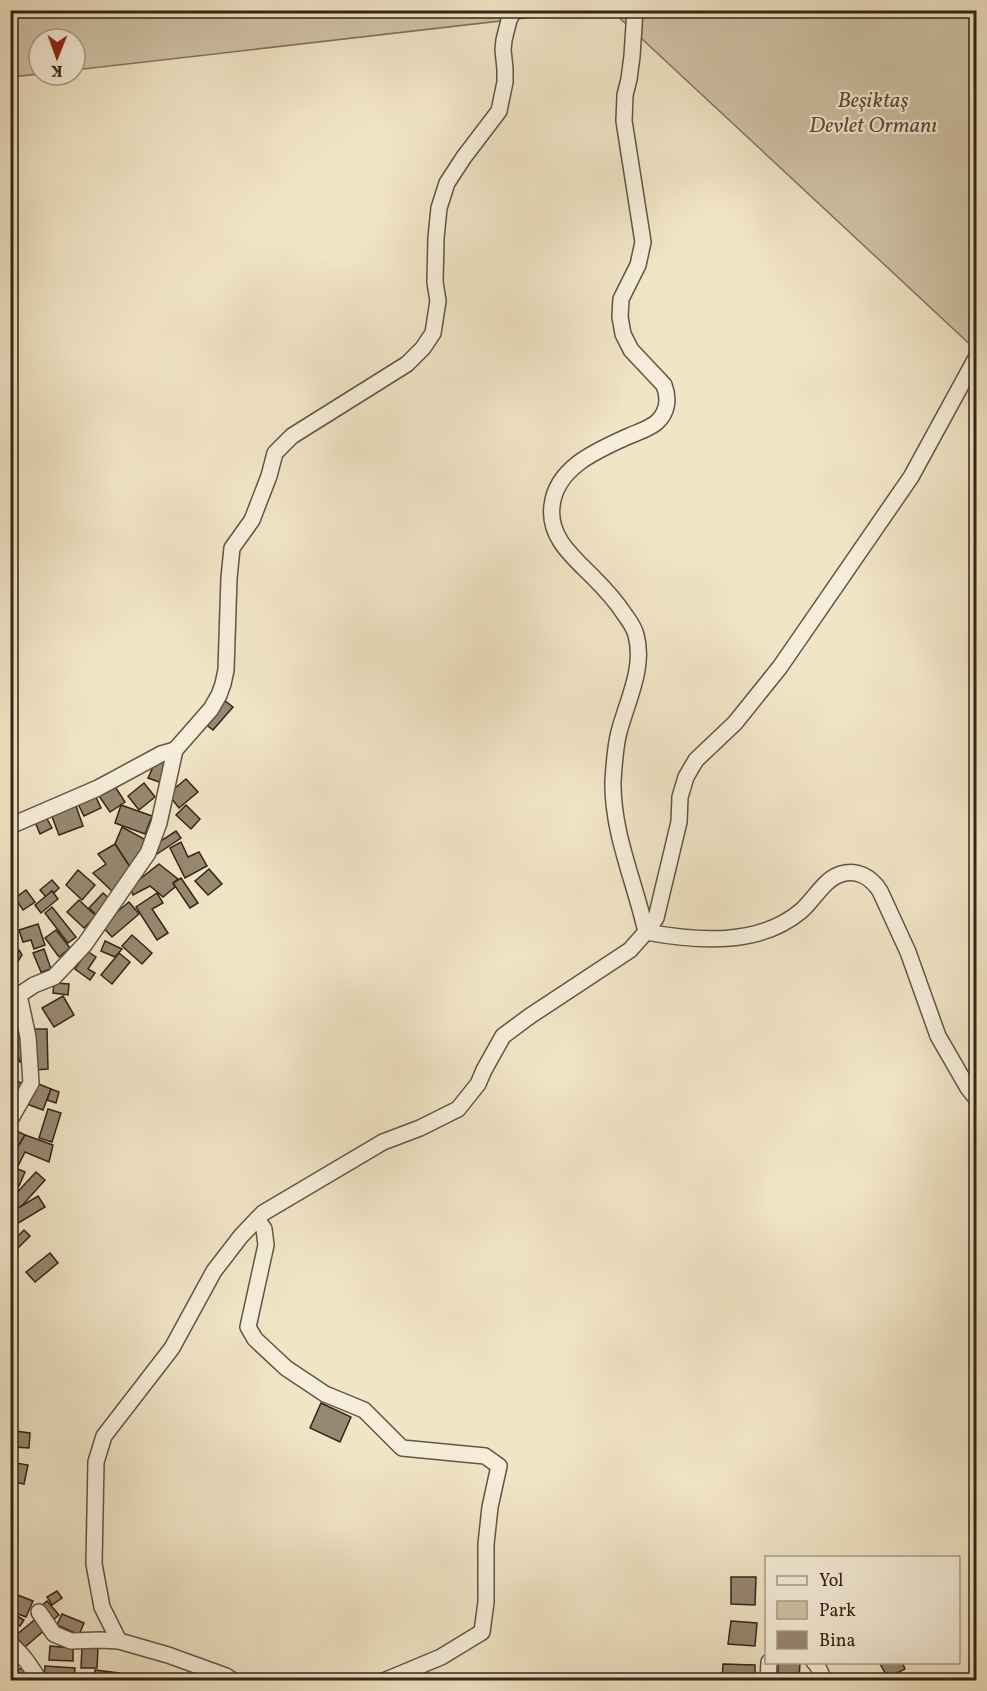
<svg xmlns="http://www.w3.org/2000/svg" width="987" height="1691" font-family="Vollkorn,serif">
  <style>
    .green { fill: #d1c4a8; stroke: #837460; stroke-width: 1.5 }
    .building { fill: #978872; stroke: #352417; stroke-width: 1.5 }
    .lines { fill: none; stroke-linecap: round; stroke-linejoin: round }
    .street-casing { stroke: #645443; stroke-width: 18 }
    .street { stroke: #f6eeda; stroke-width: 15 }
    .labels { text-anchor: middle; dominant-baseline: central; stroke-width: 4.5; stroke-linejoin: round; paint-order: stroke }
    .park-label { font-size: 22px; font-style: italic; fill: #5c4c3b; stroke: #f6eeda }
  </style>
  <rect width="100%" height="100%" fill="#f1e5c6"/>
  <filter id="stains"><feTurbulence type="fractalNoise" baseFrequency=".00333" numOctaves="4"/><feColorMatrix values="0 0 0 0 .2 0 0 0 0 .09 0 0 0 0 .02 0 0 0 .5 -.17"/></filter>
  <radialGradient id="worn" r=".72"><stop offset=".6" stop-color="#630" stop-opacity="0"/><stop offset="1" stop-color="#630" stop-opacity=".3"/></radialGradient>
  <g class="green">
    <polygon points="10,11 587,11 75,70 75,39 39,39 39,74 11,77"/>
    <polygon points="612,11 976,11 976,350"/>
  </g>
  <g class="building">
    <polygon points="224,700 233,707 213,730 204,723"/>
    <polygon points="157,758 168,762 162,783 148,778"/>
    <polygon points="186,779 198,792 179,808 168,794"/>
    <polygon points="144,783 155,797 139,810 128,796"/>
    <polygon points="114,785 125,802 110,812 99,796"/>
    <polygon points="94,793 101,808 84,816 77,802"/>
    <polygon points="121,805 152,816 145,834 115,823"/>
    <polygon points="186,805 200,819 191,829 176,815"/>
    <polygon points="76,806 83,826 59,835 51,814"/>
    <polygon points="46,817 52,828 40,834 35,822"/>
    <polygon points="122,827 146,840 132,870 115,844"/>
    <polygon points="176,831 181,838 157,854 153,846"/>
    <polygon points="181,842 188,857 199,852 207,866 185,878 170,848"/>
    <polygon points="115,844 132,870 114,893 93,873 106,864 98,854"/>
    <polygon points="159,864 178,879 173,883 175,887 163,897 150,886 133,895 130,887"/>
    <polygon points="209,869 222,884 208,895 195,881"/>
    <polygon points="78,870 95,885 82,900 66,885"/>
    <polygon points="181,878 198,903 190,908 173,883"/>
    <polygon points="52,880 59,888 54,893 52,891 46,897 40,890"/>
    <polygon points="26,890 35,902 23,910 15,898"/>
    <polygon points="52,891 58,899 41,913 35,905"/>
    <polygon points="103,893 111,900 97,915 89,908"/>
    <polygon points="157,893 163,903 152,909 168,933 157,940 136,907"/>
    <polygon points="79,900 96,916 84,928 67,912"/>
    <polygon points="129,902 139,914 112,937 101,925"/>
    <polygon points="52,907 76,937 68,943 45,913"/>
    <polygon points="38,924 45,945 34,949 31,940 23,942 19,930"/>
    <polygon points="56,930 70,948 59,957 45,938"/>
    <polygon points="132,935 152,953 142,964 122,946"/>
    <polygon points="105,941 122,949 115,957 101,951"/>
    <polygon points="44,949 51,969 41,972 33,953"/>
    <polygon points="19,950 22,955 15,966 10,961 10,956"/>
    <polygon points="87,951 96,957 88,969 95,973 90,980 75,969"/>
    <polygon points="119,953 130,962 112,984 101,975"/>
    <polygon points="54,983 69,984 68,995 53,993"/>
    <polygon points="63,996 74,1015 54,1027 42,1008"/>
    <polygon points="14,1019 28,1059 20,1062 10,1036 10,1020"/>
    <polygon points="34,1029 47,1029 48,1069 35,1070"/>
    <polygon points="13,1080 27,1085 10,1113 10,1085"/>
    <polygon points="36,1083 51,1089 43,1110 27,1104"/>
    <polygon points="51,1089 59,1092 56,1103 47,1100"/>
    <polygon points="48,1109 61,1113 52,1142 39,1138"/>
    <polygon points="15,1130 25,1135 10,1160 10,1137"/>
    <polygon points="25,1135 53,1145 49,1162 25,1152 18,1166 10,1163 10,1160"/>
    <polygon points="10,1166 25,1172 19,1186 10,1183"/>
    <polygon points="36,1172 45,1180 20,1208 11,1199"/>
    <polygon points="38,1196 45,1207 15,1225 10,1218 10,1213"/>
    <polygon points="24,1230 30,1236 18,1248 12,1242"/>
    <polygon points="50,1253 58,1263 35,1282 26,1272"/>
    <polygon points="321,1403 351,1417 340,1442 310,1428"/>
    <polygon points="15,1431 30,1433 29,1448 14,1447"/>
    <polygon points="10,1462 28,1465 24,1484 10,1481"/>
    <polygon points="731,1577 756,1577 755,1605 731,1604"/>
    <polygon points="57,1591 62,1598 52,1605 47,1597"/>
    <polygon points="10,1592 33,1601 26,1617 10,1611"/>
    <polygon points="47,1601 59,1615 52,1621 40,1607"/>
    <polygon points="12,1613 24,1620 20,1626 10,1620"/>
    <polygon points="62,1614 84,1623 79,1635 57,1625"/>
    <polygon points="38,1617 47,1628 25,1647 15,1636"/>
    <polygon points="731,1621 757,1623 755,1646 728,1644"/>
    <polygon points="50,1646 73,1648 73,1661 49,1660"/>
    <polygon points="82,1647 98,1648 97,1668 81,1668"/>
    <polygon points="778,1662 800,1662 799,1680 778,1680"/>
    <polygon points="879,1662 902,1662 905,1669 888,1678"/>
    <polygon points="723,1664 755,1665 755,1680 722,1680"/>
    <polygon points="45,1666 75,1668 74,1677 44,1675"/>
    <polygon points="25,1667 30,1679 27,1680 13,1680 10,1673"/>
    <polygon points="95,1670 119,1673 118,1680 94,1680"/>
  </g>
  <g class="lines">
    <g class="street-casing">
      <g id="street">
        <path d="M635 10 632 56 629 79 625 95 624 121 643 242 638 265 621 299 620 317 623 334 631 350 664 385C669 398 668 412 657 422 649 429 638 432 629 436 598 450 556 467 552 506 548 537 573 557 593 577 605 589 616 601 625 615 630 622 634 627 636 635 645 668 627 701 619 732 615 747 614 766 613 781 612 833 635 882 646 932 696 941 758 947 801 911 814 900 824 879 841 874 857 869 871 877 880 891L908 952 938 1036 968 1088 976 1098"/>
        <polyline points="10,826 98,788 161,754 175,750"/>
        <polyline points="10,1120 31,1083 28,1037 19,995 34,985 54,977 85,944 148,853 159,823 175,750 211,709 219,695 223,684 226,670 229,578 232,548 252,520 269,476 275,453 292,436 407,364 423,348 433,333 438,301 435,282 436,238 439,208 447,183 464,157 499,111 505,82 505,69 503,50 504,40 509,20 514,10"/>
        <polyline points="257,1219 264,1229 266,1245 248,1327 255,1339 286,1368 325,1394 364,1410 402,1448 485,1456 499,1466 490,1507 486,1544 486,1602 482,1632 441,1657 386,1680"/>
        <polyline points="39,1612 54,1634 71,1641 100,1640 119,1641"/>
        <path d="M10 1644C23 1654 31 1667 39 1680"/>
        <polyline points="814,1662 817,1665 824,1680"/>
        <polyline points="232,1680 226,1676 168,1655 119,1641 102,1607 94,1564 96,1462 104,1436 172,1348 214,1271 241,1236 263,1213 383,1142 420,1128 458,1109 478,1084 484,1070 503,1036 530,1016 630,950 646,932 656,918 679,822 680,797 686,777 696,760 735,723 780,667 911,477 976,358"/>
        <polyline points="768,1680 769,1662"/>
      </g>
    </g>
    <use href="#street" class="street"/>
  </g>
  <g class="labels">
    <g class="park-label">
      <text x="873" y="101">Beşiktaş<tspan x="873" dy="25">Devlet Ormanı</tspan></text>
    </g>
  </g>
  <rect width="987" height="1691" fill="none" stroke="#f1e5c6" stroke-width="36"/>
  <rect x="12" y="12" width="963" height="1667" fill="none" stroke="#352417" stroke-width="3"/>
  <rect x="18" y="18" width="951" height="1655" fill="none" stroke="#352417" stroke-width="1.5"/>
  <rect x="765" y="1556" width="195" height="108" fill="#f6eeda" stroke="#a99d8c" stroke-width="1.5"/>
  <rect x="777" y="1576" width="30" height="9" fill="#f6eeda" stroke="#a99d8c" stroke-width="1.5"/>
  <text x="819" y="1586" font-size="18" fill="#352417">Yol</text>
  <rect x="777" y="1601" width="30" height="18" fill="#d1c4a8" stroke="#a99d8c" stroke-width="1.5"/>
  <text x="819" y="1616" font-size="18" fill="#352417">Park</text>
  <rect x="777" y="1631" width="30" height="18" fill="#978872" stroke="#a99d8c" stroke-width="1.5"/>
  <text x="819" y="1646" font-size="18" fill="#352417">Bina</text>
  <g transform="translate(57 57) rotate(181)"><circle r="28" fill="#f6eeda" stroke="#a99d8c" stroke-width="1.5"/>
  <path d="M0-4.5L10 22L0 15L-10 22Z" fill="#8f2418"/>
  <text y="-9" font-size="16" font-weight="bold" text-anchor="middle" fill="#352417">K</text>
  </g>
  <rect width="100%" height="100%" filter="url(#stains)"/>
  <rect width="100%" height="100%" fill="url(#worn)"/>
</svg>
